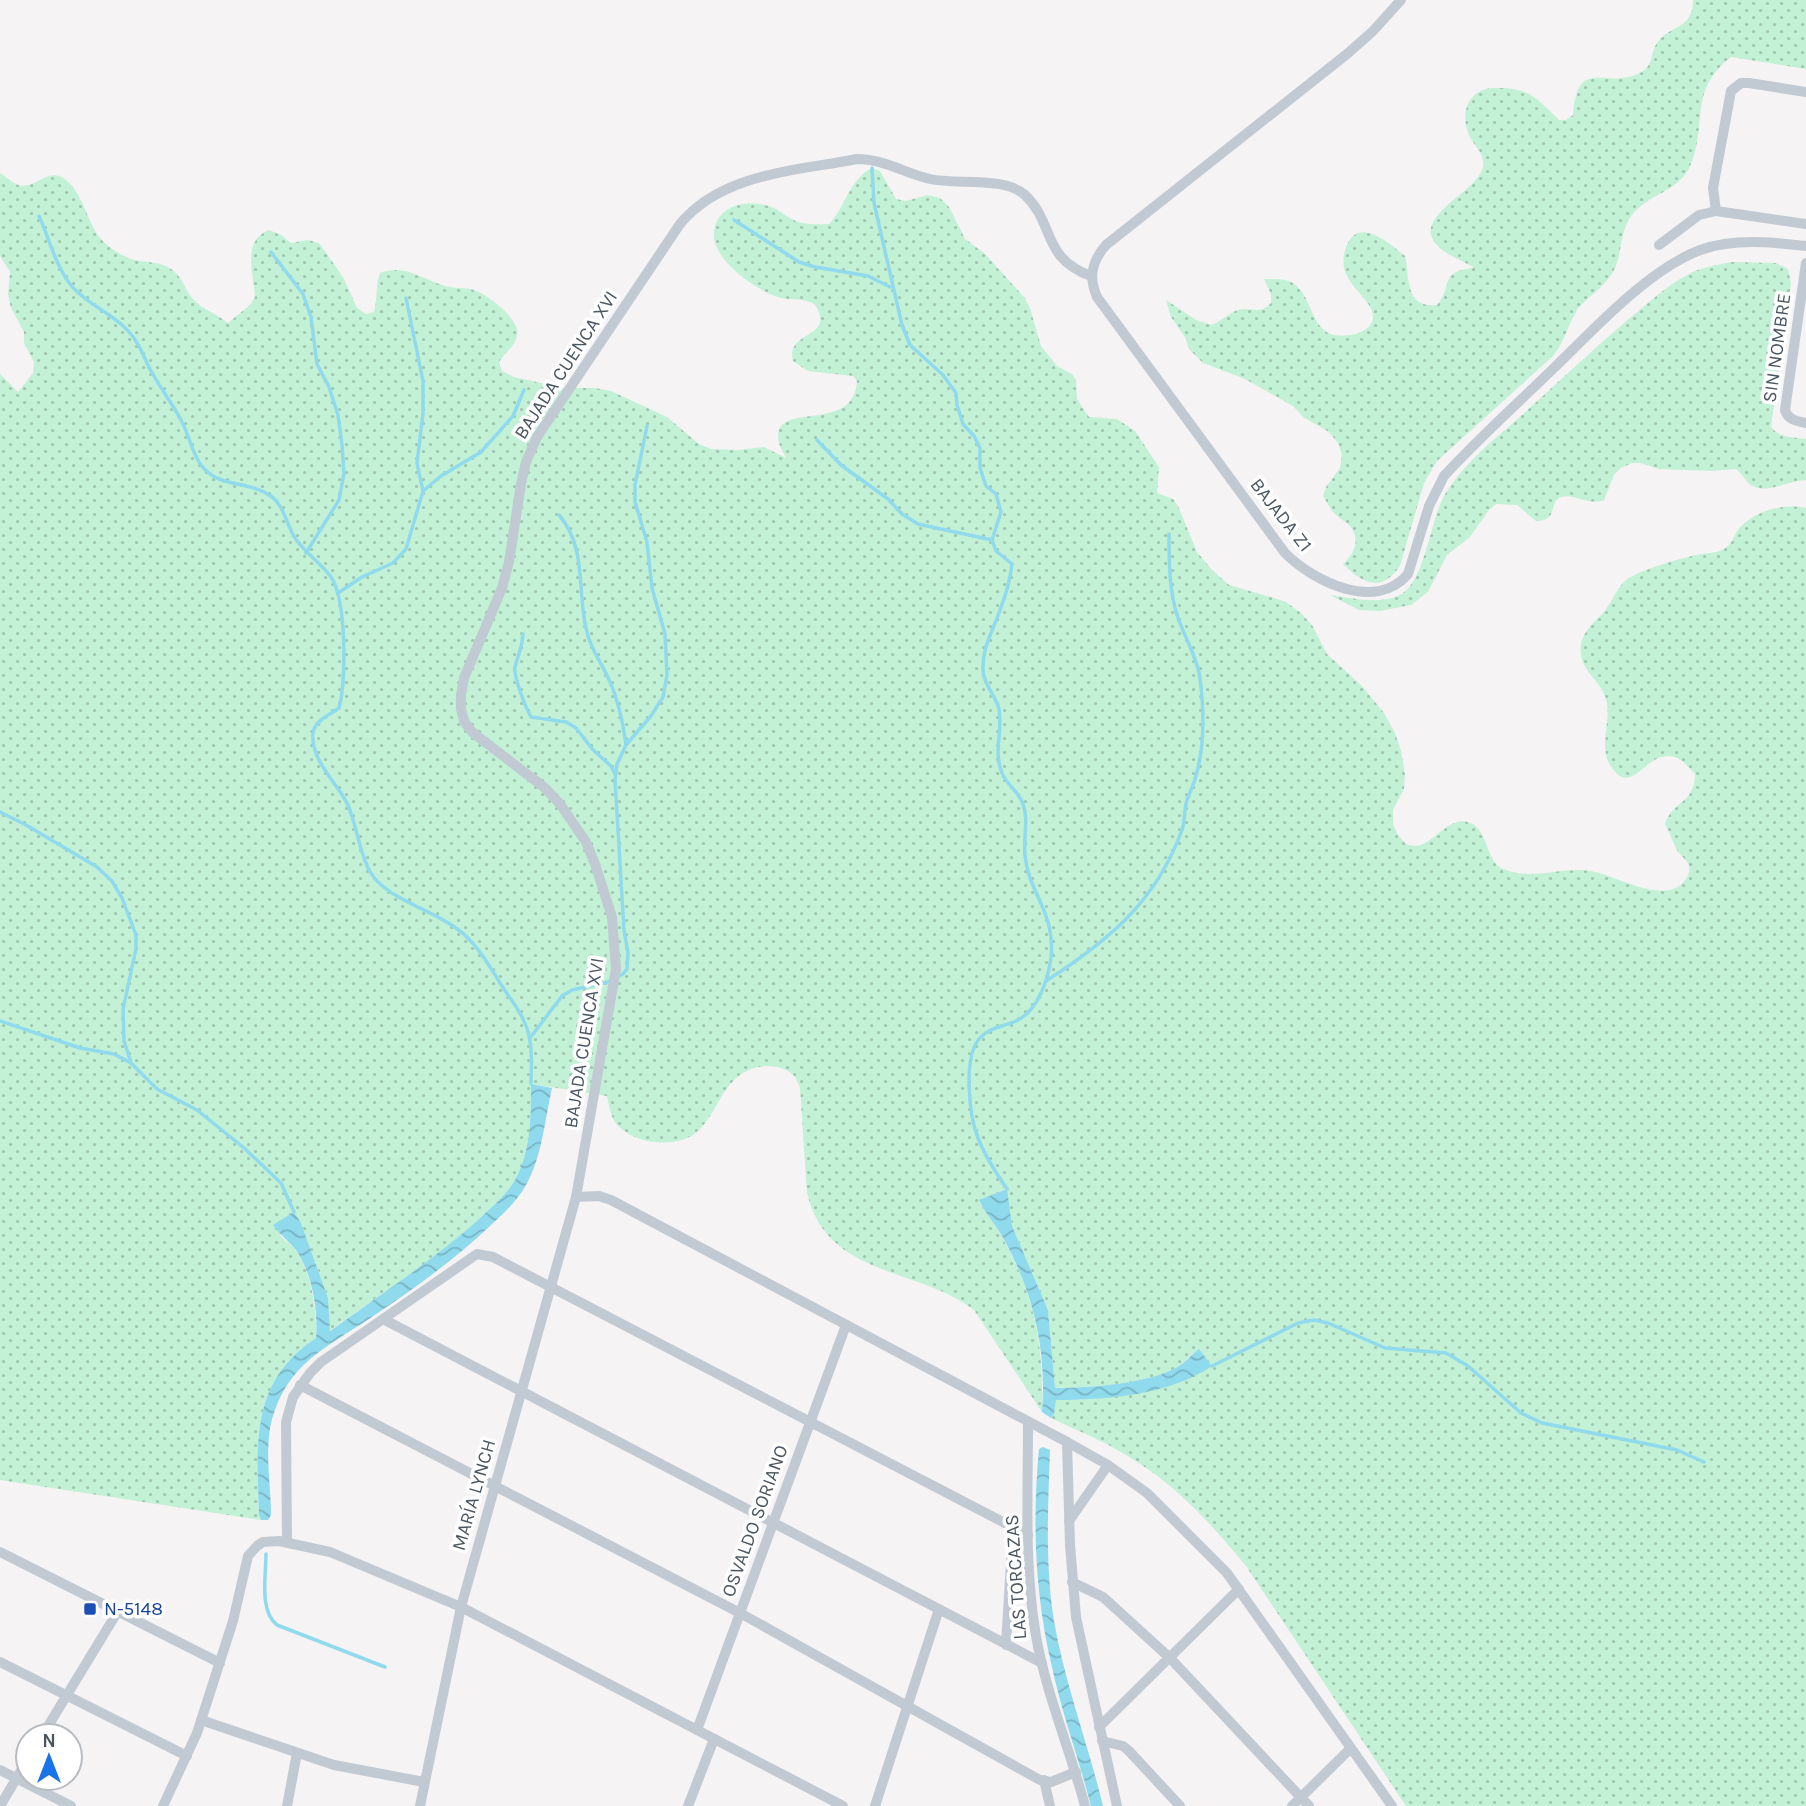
<svg xmlns="http://www.w3.org/2000/svg" width="1806" height="1806" font-family="Karla,sans-serif">
  <style>
    .green { fill: url(#green-dots) }
    .water { fill: url(#water-waves) }
    .lines { fill: none; stroke-linecap: round; stroke-linejoin: round }
    .stream { stroke: #90daee; stroke-width: 3.5 }
    .street { stroke: #c1cad2; stroke-width: 10 }
    .transit-dot { fill: #1a4fb4; stroke: #fff; stroke-width: 2.5 }
    .labels { text-anchor: middle; dominant-baseline: central; stroke-width: 7; stroke-linejoin: round; paint-order: stroke }
    .street-label { font-size: 19px; fill: #4a5661; stroke: #fff }
    .transit-label { font-size: 19px; fill: #164399; stroke: #fff; text-anchor: start }
  </style>
  <defs>
    <pattern id="green-dots" width="8" height="8" patternUnits="userSpaceOnUse" patternTransform="scale(1.75)"><rect width="8" height="8" fill="#c3f1d5"/><path d="M2 2h.1M6 6h.1" fill="none" stroke="#a0c6b0" stroke-width="1.8" stroke-linecap="round"/></pattern>
    <pattern id="water-waves" width="16" height="10" patternUnits="userSpaceOnUse" patternTransform="scale(1.75)"><rect width="16" height="10" fill="#90daee"/><path d="M0 5q4-4 8 0t8 0" fill="none" stroke="#78b4c4"/></pattern>
  </defs>
  <rect width="100%" height="100%" fill="#f5f3f3"/>
  <g class="green">
    <path d="M1693 0H1806V69L1731 57C1688 91 1708 121 1691 164 1680 192 1649 193 1632 215 1619 232 1623 252 1614 270 1604 290 1583 298 1575 314 1566 329 1565 341 1553 356L1437 461 1424 483 1400 566C1380 594 1363 583 1343 564 1355 553 1361 539 1349 525 1345 521 1340 519 1336 515 1330 510 1327 502 1323 496L1326 487 1340 468 1342 455 1338 443 1329 432 1303 417 1293 406 1245 379 1203 363 1189 349 1185 337 1171 317 1166 300 1196 320 1212 325C1221 321 1229 313 1238 310 1252 306 1258 316 1271 303V294L1264 279C1272 279 1283 278 1291 282 1317 296 1307 342 1350 335 1360 334 1373 328 1373 317 1373 295 1331 282 1347 245 1349 240 1353 235 1358 233 1373 228 1394 247 1405 256 1410 278 1404 308 1437 305 1454 286 1438 271 1474 268 1464 261 1451 257 1441 249 1403 218 1481 192 1483 166 1485 153 1472 144 1468 133 1460 110 1470 88 1495 88 1530 87 1537 99 1559 120H1566L1573 115C1578 56 1603 89 1638 74 1655 66 1649 55 1657 43 1670 24 1693 30 1693 0Z"/>
    <path d="M872 168 880 171 896 199 906 201 928 195 940 198 949 207 965 239 984 253 1024 297 1030 308 1041 346 1057 366 1072 374 1076 380 1077 399 1089 417 1117 419 1135 431 1159 467 1157 493 1173 499 1178 506 1197 552 1212 570 1229 585 1274 598 1286 602 1301 613 1312 625 1327 654 1362 686 1384 713 1395 733 1401 751 1405 774 1404 789 1393 810V824L1398 835 1406 844C1409 845 1413 846 1416 846 1434 844 1448 816 1468 822 1488 828 1485 858 1501 868 1528 882 1562 866 1591 871 1616 875 1666 907 1685 880 1689 875 1690 871 1689 865 1687 860 1682 857 1679 853 1673 844 1670 833 1665 824 1673 800 1695 804 1695 774 1689 768 1683 760 1675 757 1646 748 1634 798 1612 768 1596 747 1614 719 1605 696 1599 680 1584 673 1581 655 1578 637 1590 626 1602 614 1611 605 1616 588 1626 580 1642 569 1681 558 1701 554 1708 553 1716 553 1722 550 1731 546 1733 538 1738 530 1753 511 1783 503 1806 508V1806H1406L1246 1566C1214 1527 1180 1489 1137 1462 1111 1444 1080 1432 1051 1418L1054 1414 1056 1400C1107 1401 1153 1391 1201 1373L1200 1349C1191 1353 1187 1361 1179 1366 1151 1385 1088 1387 1055 1388L1048 1310 1012 1226 1006 1189 979 1201C986 1214 995 1224 1002 1237 1035 1296 1044 1345 1042 1412L974 1310C918 1267 825 1277 807 1192L800 1088C796 1075 791 1071 778 1067 769 1065 760 1066 751 1069 722 1081 719 1110 699 1130 680 1150 631 1145 615 1122 610 1114 609 1104 607 1096L531 1084C531 1114 531 1147 518 1174 510 1192 494 1205 480 1218 433 1261 380 1295 329 1331L328 1298 301 1223 280 1235C285 1241 292 1245 296 1251 312 1272 317 1313 316 1338 249 1382 258 1445 259 1515L261 1520 0 1480V374L18 392 33 373 34 362 24 343V332L11 308 8 294 10 272 0 256V173C7 177 15 186 23 186 38 186 48 169 63 178 84 191 86 224 103 241 112 250 123 257 135 260 147 263 160 261 171 269 183 277 184 289 193 299 203 310 217 314 228 323L250 305 255 297C254 274 241 241 269 230L281 235 291 243 308 240 319 243 343 277 357 308 366 314 374 312C378 299 375 285 380 273 404 264 420 278 442 285 452 289 464 287 474 290 488 295 514 315 517 330 519 344 505 352 499 362L502 371 514 377 563 388H595L611 391 667 417 699 444 711 449 737 450 764 447 786 458C784 453 780 448 779 443 769 397 854 437 857 381L853 376 808 371 793 361C786 333 825 338 820 315 819 311 817 308 815 305 806 297 789 301 778 297 756 290 716 262 714 237 713 206 744 199 769 206 781 210 790 221 802 223 811 225 820 224 829 224 847 205 848 181 872 168Z"/>
    <path d="M1732 262 1776 263 1788 269 1791 283 1771 426C1777 438 1794 437 1806 439V480C1789 480 1767 495 1751 485 1745 481 1742 473 1736 469L1711 471 1659 469 1640 463H1632L1621 468 1614 475 1604 500C1587 506 1575 493 1561 497 1548 502 1559 521 1536 521L1517 505 1496 504 1489 510 1470 537 1447 555 1428 592 1411 605 1380 611 1359 610 1330 595C1352 598 1384 606 1403 593 1425 578 1430 522 1444 496 1465 460 1503 433 1533 405 1567 374 1600 343 1636 313 1652 300 1668 285 1687 275 1701 267 1717 265 1732 262Z"/>
  </g>
  <g class="water">
    <path d="M531 1084 552 1088C545 1119 542 1157 526 1185 517 1201 504 1213 491 1225 453 1261 412 1290 369 1319 325 1348 288 1364 272 1419 264 1449 271 1485 271 1515L268 1520H261L259 1515C257 1445 249 1382 316 1338 318 1310 313 1278 298 1253 291 1243 280 1235 273 1225L294 1212 301 1223 328 1298 330 1331C381 1294 434 1260 480 1218 494 1205 510 1192 518 1174 531 1147 531 1114 531 1084Z"/>
    <path d="M1007 1189 1012 1226 1048 1310 1055 1388C1087 1388 1151 1384 1179 1366 1186 1362 1192 1354 1199 1349L1212 1366C1169 1395 1107 1400 1056 1400L1054 1414 1051 1418 1042 1412C1047 1349 1033 1291 1002 1236 995 1224 985 1213 979 1200Z"/>
    <path d="M1043 1447 1050 1450C1048 1507 1045 1565 1054 1621 1065 1684 1088 1744 1103 1806H1091C1079 1759 1062 1714 1052 1667 1035 1596 1032 1522 1039 1449Z"/>
  </g>
  <g class="lines">
    <g class="stream">
      <path d="M872 168 874 203 902 325 910 345 943 375 956 393 957 405 963 424 974 436 980 448V468L986 486 996 494 1001 512 992 540 996 551 1012 564C1010 580 1006 595 1000 610 993 631 982 647 983 670 983 684 996 696 999 709 1003 730 993 752 1002 773 1006 784 1019 792 1023 804 1029 820 1023 839 1025 856 1029 894 1056 913 1051 958 1048 980 1038 1011 1016 1021 1003 1027 989 1027 979 1039 963 1059 969 1115 978 1138 985 1156 996 1173 1007 1189"/>
      <path d="M39 216C49 238 55 264 70 284 88 307 122 316 137 343 144 354 147 366 154 376 163 392 174 406 182 422 189 435 192 453 201 465 220 490 248 479 272 497 284 506 287 526 295 538 305 553 321 563 331 577 347 601 346 681 339 708 330 715 315 720 313 733 310 759 336 782 347 803 358 826 360 865 378 882 400 903 431 910 456 928 477 943 488 964 502 986 512 1002 525 1016 529 1036 533 1052 531 1069 531 1084"/>
      <polyline points="734,220 799,262 815,267 868,276 890,287"/>
      <polyline points="271,252 303,294 311,317 317,364 329,387 338,415 342,445 344,473 339,500 306,553"/>
      <polyline points="406,298 423,381 423,413 417,463 423,491"/>
      <polyline points="817,440 841,465 888,499 902,514 918,524 992,540"/>
      <path d="M559 515C587 548 577 589 586 628 590 649 602 663 610 682 619 702 623 723 626 745"/>
      <polyline points="338,593 362,577 393,563 406,549 423,491 441,476 481,452 513,416 524,390"/>
      <path d="M523 634C522 650 518 654 515 667 513 675 526 709 531 717L566 722 576 728 593 750 611 766 615 774"/>
      <polyline points="0,812 26,825 97,867 112,881 122,898 136,935 136,949 123,1009 124,1041 131,1063"/>
      <path d="M1046 981C1108 941 1156 902 1182 830 1185 822 1184 812 1186 804 1188 795 1193 787 1195 779 1205 748 1204 710 1200 678 1197 657 1185 638 1178 618 1169 592 1169 561 1169 534"/>
      <polyline points="0,1021 80,1048 114,1054 131,1063 157,1089 197,1110 244,1148 281,1183 294,1212"/>
      <polyline points="530,1038 562,996 572,990 608,982 623,974 627,969 628,953 624,930 615,780 617,764 626,745 651,716 663,697 667,675 665,634 652,588 647,542 635,502 635,485 647,426"/>
      <polyline points="1212,1366 1298,1323 1314,1320 1328,1323 1385,1348 1446,1353 1468,1366 1521,1413 1542,1423 1677,1450 1704,1462"/>
      <path d="M266 1554C266 1576 259 1611 277 1625L385 1667"/>
    </g>
    <g class="street">
      <path d="M1401 0 1373 31 1347 54 1106 245C1092 261 1088 277 1097 297L1285 553C1314 582 1376 612 1408 574L1429 506 1444 476C1479 438 1518 403 1555 367 1595 328 1648 270 1700 250 1734 238 1771 242 1806 246"/>
      <polyline points="1716,211 1713,188 1731,91 1741,83 1749,83 1806,92"/>
      <polyline points="1659,245 1699,215 1716,211 1806,224"/>
      <path d="M1806 263 1785 410C1788 420 1796 421 1806 423"/>
      <polyline points="576,1197 599,1196 611,1200 1067,1442 1108,1465 1147,1493 1227,1573 1392,1806"/>
      <polyline points="383,1319 1042,1663"/>
      <polyline points="300,1385 740,1613 1040,1780 1051,1782 1076,1772"/>
      <path d="M1028 1422C1028 1493 1024 1566 1036 1636 1046 1694 1070 1749 1085 1806"/>
      <polyline points="1067,1442 1070,1545 1076,1617 1117,1806"/>
      <polyline points="1069,1521 1108,1465"/>
      <polyline points="287,1542 286,1422 293,1397 310,1373 321,1362 477,1254 493,1257 1028,1535"/>
      <polyline points="0,1552 220,1663"/>
      <polyline points="1072,1582 1103,1597 1170,1658 1309,1806"/>
      <polyline points="1006,1645 1013,1528"/>
      <polyline points="0,1662 187,1756"/>
      <polyline points="201,1720 334,1765 424,1782"/>
      <polyline points="1099,1727 1239,1589"/>
      <polyline points="697,1730 846,1325"/>
      <polyline points="42,1736 118,1611"/>
      <polyline points="1102,1741 1123,1746 1129,1751 1180,1806"/>
      <polyline points="0,1770 71,1806"/>
      <polyline points="1044,1780 1050,1806"/>
      <polyline points="0,1806 28,1759"/>
      <polyline points="163,1806 197,1733 233,1621 248,1556 257,1546 263,1542 279,1541 330,1552 461,1607 843,1806"/>
      <polyline points="287,1806 297,1753"/>
      <path d="M420 1806 461 1607 576 1197 616 969 612 917 595 864 586 842 560 804 545 788 472 732 464 721 461 709V695L464 678 502 588 509 562 521 484 526 462 537 437 680 224C722 173 796 171 857 159 884 159 904 173 930 179 957 185 1004 176 1025 195 1055 223 1041 258 1091 276"/>
      <polyline points="688,1806 714,1739"/>
      <polyline points="875,1806 939,1609"/>
      <polyline points="1292,1806 1350,1749"/>
    </g>
  </g>
  <rect class="transit-dot" x="83" y="1602" width="14" height="14" rx="3.5"/>
  <g class="labels">
    <g class="street-label">
      <text transform="translate(1777 348) rotate(-82)">SIN NOMBRE</text>
      <text transform="translate(566 365) rotate(-57)">BAJADA CUENCA XVI</text>
      <text transform="translate(1281 515) rotate(52)">BAJADA Z1</text>
      <text transform="translate(584 1043) rotate(-81)">BAJADA CUENCA XVI</text>
      <text transform="translate(474 1495) rotate(-74)">MARÍA LYNCH</text>
      <text transform="translate(755 1521) rotate(-70)">OSVALDO SORIANO</text>
      <text transform="translate(1016 1577) rotate(-94)">LAS TORCAZAS</text>
    </g>
    <g class="transit-label">
      <text x="104" y="1609">N-5148</text>
    </g>
  </g>
  <g transform="translate(49 1757)"><circle r="33" fill="#ffffff" stroke="#b7bbc0" stroke-width="2"/>
  <path d="M0-5L12 26L0 18L-12 26Z" fill="#1a73e8"/>
  <text y="-10" font-size="19" font-weight="bold" text-anchor="middle" fill="#4a5661">N</text>
  </g>
</svg>
